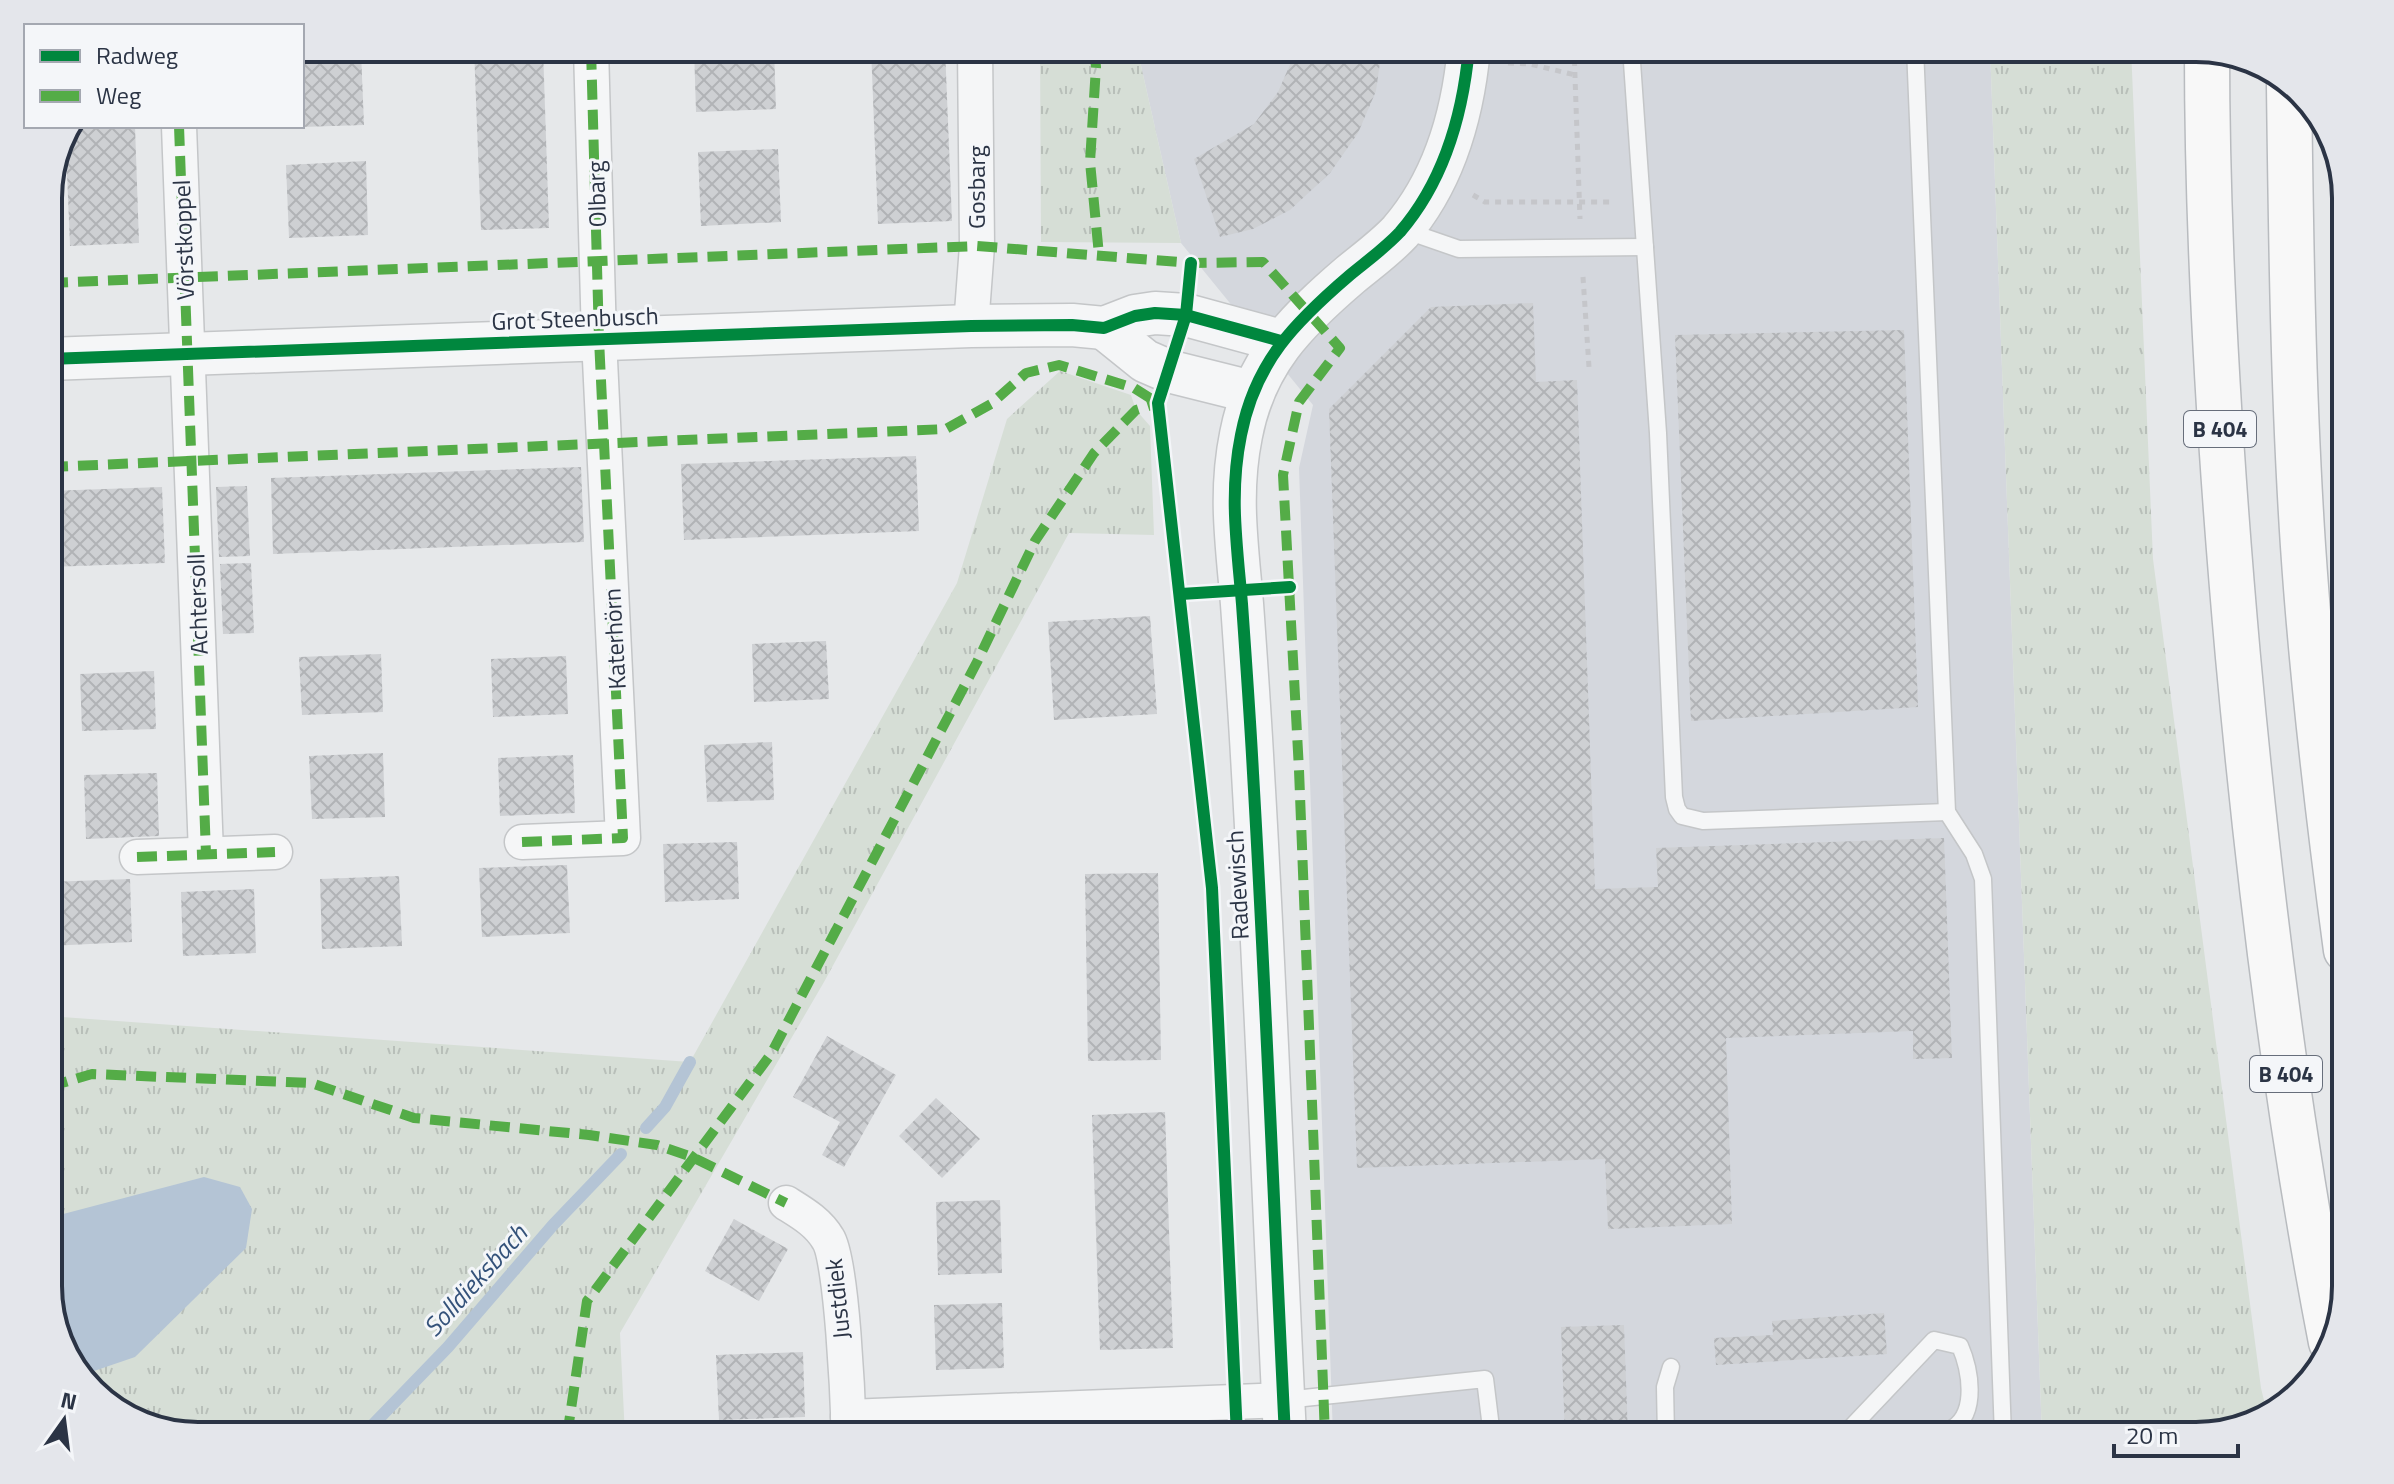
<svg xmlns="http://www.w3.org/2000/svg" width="2394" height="1484" font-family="'Titillium Web',sans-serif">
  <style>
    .built { fill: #d4d7dd }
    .grass { fill: url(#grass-tufts) }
    .water { fill: #b4c4d5 }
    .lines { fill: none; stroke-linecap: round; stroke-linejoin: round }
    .stream { stroke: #b4c4d5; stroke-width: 12 }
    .building { fill: url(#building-cross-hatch) }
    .service-casing { stroke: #c4c6c8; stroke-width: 19 }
    .minor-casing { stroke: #c4c6c8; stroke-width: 37 }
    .tertiary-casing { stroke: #c4c6c8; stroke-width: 45 }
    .trunk-casing { stroke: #b8bbbf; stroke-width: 47 }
    .path { stroke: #c5c6ca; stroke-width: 5; stroke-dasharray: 6 6; stroke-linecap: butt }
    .service { stroke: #f5f6f7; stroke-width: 16 }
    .minor { stroke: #f5f6f7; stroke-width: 34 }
    .tertiary { stroke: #f5f6f7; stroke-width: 42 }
    .trunk { stroke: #f8f8f8; stroke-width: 44 }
    .quiet { stroke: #54ac47; stroke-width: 10; stroke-dasharray: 20 10; stroke-linecap: butt }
    .cycleway-casing { stroke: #f4f6f9; stroke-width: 17 }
    .cycleway { stroke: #00873e; stroke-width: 12 }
    .labels { text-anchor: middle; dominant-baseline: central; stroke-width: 6; stroke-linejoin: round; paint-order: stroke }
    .shield { fill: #f4f6f9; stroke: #676e7b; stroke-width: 2 }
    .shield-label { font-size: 22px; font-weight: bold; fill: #2b3445 }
    .street-label { font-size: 24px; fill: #2b3445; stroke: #f4f6f9 }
    .water-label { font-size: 26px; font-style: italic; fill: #34527a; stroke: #f4f6f9 }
    .rim { fill: none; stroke: #2b3445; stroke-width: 4 }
  </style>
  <defs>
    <pattern id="grass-tufts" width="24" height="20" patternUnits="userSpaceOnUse" patternTransform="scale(2)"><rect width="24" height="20" fill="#d6ded6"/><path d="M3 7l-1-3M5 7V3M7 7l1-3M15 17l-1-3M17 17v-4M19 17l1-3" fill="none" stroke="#b8bfb9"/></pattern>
    <pattern id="building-cross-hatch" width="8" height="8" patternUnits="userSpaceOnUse" patternTransform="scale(2)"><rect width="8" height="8" fill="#ced0d3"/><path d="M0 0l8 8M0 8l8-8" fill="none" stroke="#b1b3b6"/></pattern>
  </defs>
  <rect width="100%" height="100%" fill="#e6e8ea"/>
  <polygon class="built" points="1137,48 1990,48 2042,1436 1333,1436 1299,468 1313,405 1181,243"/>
  <g class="grass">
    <polygon points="1040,48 1137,48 1181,243 1041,242"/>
    <polygon points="1990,48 2131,48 2153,559 2261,1388 2268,1417 2196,1436 2042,1436"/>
    <polygon points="1060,371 1131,395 1136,410 1150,426 1154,535 1069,533 824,982 620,1333 625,1436 198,1436 123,1416 68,1361 48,1295 48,1016 690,1062 957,583 1007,419"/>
  </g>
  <polygon class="water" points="204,1177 240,1187 252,1209 246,1248 135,1357 94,1371 71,1364 48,1295 48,1218"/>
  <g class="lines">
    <g class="stream">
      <polyline points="646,1128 665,1107 690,1062"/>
      <polyline points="362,1436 448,1347 553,1225 621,1154"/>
    </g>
  </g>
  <g class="building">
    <polygon points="474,48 543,48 549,228 481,230"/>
    <polygon points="694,48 774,48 776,109 696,112"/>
    <polygon points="871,48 945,48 952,221 878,224"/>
    <polygon points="1292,48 1382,48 1376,91 1358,133 1330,173 1290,210 1253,229 1220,237 1194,159 1254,124 1278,92 1292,60"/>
    <polygon points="361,52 364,125 302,127 302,54"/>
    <polygon points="77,126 135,126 139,243 70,246 66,149"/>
    <polygon points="778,149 781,222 701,226 698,152"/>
    <polygon points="366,161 368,235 289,238 286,165"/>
    <polygon points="1533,303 1536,382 1577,380 1595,889 1658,887 1656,848 1944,838 1952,1058 1913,1059 1913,1031 1726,1038 1732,1224 1608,1229 1605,1159 1357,1168 1329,409 1431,307"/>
    <polygon points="1904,330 1918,707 1691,721 1675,335"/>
    <polygon points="916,456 919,531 684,540 681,464"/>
    <polygon points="581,467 584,542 273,554 271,478"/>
    <polygon points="247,486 250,556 219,557 216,487"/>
    <polygon points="162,487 165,563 48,567 48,491"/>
    <polygon points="251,563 254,633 223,634 220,564"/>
    <polygon points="1150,616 1157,714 1054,720 1048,622"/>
    <polygon points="826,641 829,699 754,702 752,644"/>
    <polygon points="381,654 383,712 302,715 299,657"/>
    <polygon points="566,656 568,714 493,717 491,659"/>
    <polygon points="154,671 156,729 82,731 80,674"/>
    <polygon points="772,742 774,800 707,802 704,745"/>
    <polygon points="383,753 385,817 312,819 309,756"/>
    <polygon points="573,755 575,813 500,816 498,758"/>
    <polygon points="157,773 159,836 86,839 84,775"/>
    <polygon points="737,842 739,899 665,902 663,844"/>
    <polygon points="567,865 570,933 482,937 479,868"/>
    <polygon points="1158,873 1161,1060 1088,1061 1085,874"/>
    <polygon points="399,876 402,946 322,949 320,879"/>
    <polygon points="130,879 132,942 48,946 48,882"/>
    <polygon points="254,889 256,953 183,956 181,892"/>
    <polygon points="827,1036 896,1075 844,1167 822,1155 840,1122 793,1097"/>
    <polygon points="936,1098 980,1139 942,1178 899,1136"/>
    <polygon points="1165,1112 1173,1348 1100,1350 1092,1115"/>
    <polygon points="1000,1200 1002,1273 938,1275 936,1202"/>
    <polygon points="734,1219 788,1249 759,1301 705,1271"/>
    <polygon points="1002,1303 1004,1368 936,1370 934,1305"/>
    <polygon points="1884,1313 1887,1354 1716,1365 1714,1338 1773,1335 1772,1321"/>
    <polygon points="1624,1325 1628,1436 1565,1436 1561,1327"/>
    <polygon points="803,1352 805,1417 719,1420 716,1355"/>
  </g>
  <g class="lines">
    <g class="service-casing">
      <g id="service">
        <polyline points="1631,48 1658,433 1674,797 1677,809 1682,816 1703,821 1947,812"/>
        <polyline points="1915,48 1947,812 1974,854 1983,879 2003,1436"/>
        <polyline points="1404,230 1459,249 1645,247"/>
        <polyline points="1285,1400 1485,1379 1492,1436"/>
        <polyline points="1666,1436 1665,1387 1671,1367"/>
        <path d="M1843 1436 1934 1340 1960 1346C1970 1369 1978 1412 1953 1428 1948 1432 1941 1434 1936 1436"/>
      </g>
    </g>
    <g class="minor-casing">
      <g id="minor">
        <polyline points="179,126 206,854"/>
        <polyline points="971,326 977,246 975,48"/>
        <polyline points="522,842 623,838 599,339 591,48"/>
        <polyline points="137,857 275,852"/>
        <path d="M786 1203C802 1213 818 1222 828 1239 842 1260 848 1403 849 1436"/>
        <polyline points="848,1417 1283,1400"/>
      </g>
    </g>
    <g class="tertiary-casing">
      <g id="tertiary">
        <polyline points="1104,328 1145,361 1168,371 1252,392"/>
        <polyline points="48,359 971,326 1072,325 1104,328 1135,316 1155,313 1186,315 1281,341"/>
        <path d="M1285 1436C1274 1215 1266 994 1253 773 1250 717 1246 660 1242 604 1237 545 1229 494 1241 435 1255 362 1295 322 1350 275 1367 261 1385 248 1400 232 1444 181 1463 113 1469 48"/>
      </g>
    </g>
    <g class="trunk-casing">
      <g id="trunk">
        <path d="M2207 51C2207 253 2220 455 2238 657 2259 886 2287 1116 2331 1342"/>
        <path d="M2289 86C2291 240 2293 393 2303 546 2312 681 2328 816 2346 950"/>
      </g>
    </g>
    <g class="path">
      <polyline points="1574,48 1580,219"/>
      <polyline points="1508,63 1530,64 1575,75"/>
      <polyline points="1473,195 1485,202 1613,202"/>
      <polyline points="1583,277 1589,367"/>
    </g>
    <use href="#service" class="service"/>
    <use href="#minor" class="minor"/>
    <use href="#tertiary" class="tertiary"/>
    <use href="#trunk" class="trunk"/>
    <g class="quiet">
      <polyline points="1094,48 1096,67 1090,162 1099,255"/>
      <polyline points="179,126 206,854"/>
      <polyline points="48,283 977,246 1191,263 1263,262 1340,348 1299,402 1283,475 1299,770 1325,1436"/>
      <polyline points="48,467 946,429 991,404 1026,373 1059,365 1134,388 1158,403"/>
      <polyline points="522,842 623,838 599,339 591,48"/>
      <polyline points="137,857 275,852"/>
      <polyline points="48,1087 92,1074 311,1083 414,1118 589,1135 657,1145 692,1157 786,1203"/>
      <polyline points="567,1436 587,1301 771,1054 977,662 1035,541 1094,453 1136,410 1158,403"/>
    </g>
    <g class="cycleway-casing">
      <g id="cycleway">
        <polyline points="1191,263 1186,315 1158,403 1212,888 1237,1436"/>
        <polyline points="48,359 971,326 1072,325 1104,328 1135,316 1155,313 1186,315 1281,341"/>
        <polyline points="1181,594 1290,587"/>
        <path d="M1285 1436C1274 1215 1266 994 1253 773 1250 717 1246 660 1242 604 1237 545 1229 494 1241 435 1255 362 1295 322 1350 275 1367 261 1385 248 1400 232 1444 181 1463 113 1469 48"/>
      </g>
    </g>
    <use href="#cycleway" class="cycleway"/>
  </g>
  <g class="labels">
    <g class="shield">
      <rect x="2184" y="411" width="72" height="36" rx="6"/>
      <rect x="2250" y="1056" width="72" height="36" rx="6"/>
    </g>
    <g class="shield-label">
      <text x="2220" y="429">B 404</text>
      <text x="2286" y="1074">B 404</text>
    </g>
    <g class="street-label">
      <text transform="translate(976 187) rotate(-90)">Gosbarg</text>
      <text transform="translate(596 194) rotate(-92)">Olbarg</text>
      <text transform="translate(183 240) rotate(-92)">Vörstkoppel</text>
      <text transform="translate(575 318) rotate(-2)">Grot Steenbusch</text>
      <text transform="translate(197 604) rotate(-92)">Achtersoll</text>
      <text transform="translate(614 639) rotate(-93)">Katerhörn</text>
      <text transform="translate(1237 885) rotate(-93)">Radewisch</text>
      <text transform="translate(837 1299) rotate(-96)">Justdiek</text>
    </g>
    <g class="water-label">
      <text transform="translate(475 1280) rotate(-48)">Solldieksbach</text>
    </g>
  </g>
  <path d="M0 0H2394V1484H0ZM198 62H2196A136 136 0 0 1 2332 198V1286A136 136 0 0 1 2196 1422H198A136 136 0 0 1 62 1286V198A136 136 0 0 1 198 62Z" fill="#e4e6eb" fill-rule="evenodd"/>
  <path class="rim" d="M198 62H2196A136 136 0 0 1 2332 198V1286A136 136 0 0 1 2196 1422H198A136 136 0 0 1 62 1286V198A136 136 0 0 1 198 62Z"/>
  <rect x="24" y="24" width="280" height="104" fill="#f4f6f9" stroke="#a4a8b1" stroke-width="2"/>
  <rect x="40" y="50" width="40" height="12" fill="#00873e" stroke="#a4a8b1" stroke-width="2"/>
  <text x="96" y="64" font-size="24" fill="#2b3445">Radweg</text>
  <rect x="40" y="90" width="40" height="12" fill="#54ac47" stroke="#a4a8b1" stroke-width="2"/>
  <text x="96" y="104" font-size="24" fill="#2b3445">Weg</text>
  <g transform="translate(64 1420) rotate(14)" stroke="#f4f6f9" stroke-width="6" paint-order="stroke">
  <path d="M0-6L14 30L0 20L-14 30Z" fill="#2b3445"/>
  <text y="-12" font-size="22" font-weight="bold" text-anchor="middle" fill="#2b3445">N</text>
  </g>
  <path d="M2114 1444v12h124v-12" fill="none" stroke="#2b3445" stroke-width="4"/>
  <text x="2126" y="1444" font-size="24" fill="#2b3445" stroke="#f4f6f9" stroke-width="6" paint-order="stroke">20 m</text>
</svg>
